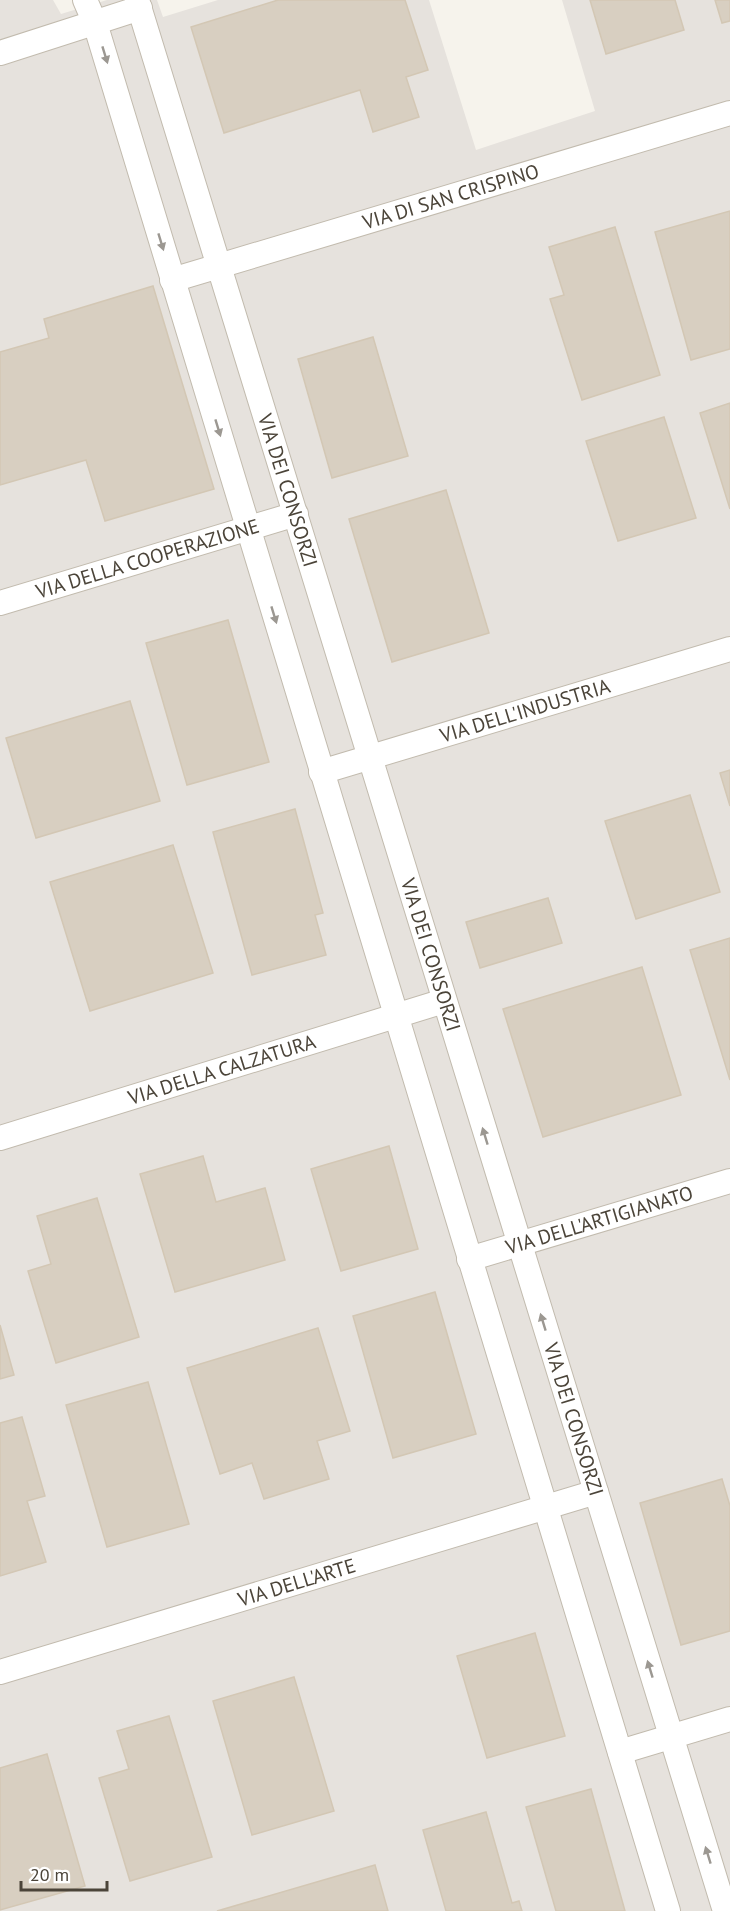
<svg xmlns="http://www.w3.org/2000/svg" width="730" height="1911" font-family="'PT Sans',sans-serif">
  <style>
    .industrial { fill: #e6e2dd }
    .building { fill: #d8cfc1; stroke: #d3c7b4; stroke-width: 1.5 }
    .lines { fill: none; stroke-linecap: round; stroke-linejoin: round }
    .street-casing { stroke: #c2bbae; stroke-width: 26 }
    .street { stroke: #fff; stroke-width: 24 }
    .oneway { fill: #9c9892 }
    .labels { text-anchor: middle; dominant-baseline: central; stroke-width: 6; stroke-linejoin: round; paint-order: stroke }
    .street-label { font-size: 20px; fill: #4b4439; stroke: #fff }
  </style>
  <rect width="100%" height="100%" fill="#f6f3ec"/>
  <polygon class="industrial" points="0,0 53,0 61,14 107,0 157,0 163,17 218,0 429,0 476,150 595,111 562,0 730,0 730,1911 0,1911"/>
  <g class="building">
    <polygon points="278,0 405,0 428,70 406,77 419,117 373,132 360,90 224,133 191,27"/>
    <polygon points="590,0 675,0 684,30 606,54"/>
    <polygon points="715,0 730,0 730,21 722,23"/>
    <polygon points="730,211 730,349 691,360 655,232"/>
    <polygon points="615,227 660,375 582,400 550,299 564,295 549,247"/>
    <polygon points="153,286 214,489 105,521 86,460 0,485 0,352 49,338 44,319"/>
    <polygon points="373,337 408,456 332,478 298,359"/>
    <polygon points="730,403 730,509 700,413"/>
    <polygon points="664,417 696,518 618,541 586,441"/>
    <polygon points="446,490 489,633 392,662 349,519"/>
    <polygon points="228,620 269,762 187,785 146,643"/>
    <polygon points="130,701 160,801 36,838 6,738"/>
    <polygon points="730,770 730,806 720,773"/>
    <polygon points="690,795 720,892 636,919 605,821"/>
    <polygon points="295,809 323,913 315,915 326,955 252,975 213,832"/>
    <polygon points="173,845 213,973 90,1011 50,882"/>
    <polygon points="548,898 562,943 480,968 466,922"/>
    <polygon points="730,938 730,1080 690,950"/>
    <polygon points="642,967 681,1095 543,1137 503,1009"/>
    <polygon points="389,1146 418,1249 341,1271 311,1169"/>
    <polygon points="203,1156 216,1202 265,1188 285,1260 175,1292 140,1174"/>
    <polygon points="97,1198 139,1337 56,1363 28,1271 51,1264 37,1216"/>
    <polygon points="435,1292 476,1434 393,1458 353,1316"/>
    <polygon points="0,1325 14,1375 0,1379"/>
    <polygon points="318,1328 350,1431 317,1441 329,1479 264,1499 252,1463 220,1474 187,1368"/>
    <polygon points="148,1382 189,1524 107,1547 66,1405"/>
    <polygon points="22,1417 45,1496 27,1501 46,1562 0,1576 0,1423"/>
    <polygon points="722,1479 730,1506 730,1631 681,1645 640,1503"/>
    <polygon points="535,1633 565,1736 487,1758 457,1656"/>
    <polygon points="294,1677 334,1811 252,1835 213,1701"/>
    <polygon points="169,1716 212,1857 130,1881 99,1778 129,1769 117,1731"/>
    <polygon points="47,1754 85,1886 0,1910 0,1768"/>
    <polygon points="591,1789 625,1911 556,1911 526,1807"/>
    <polygon points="486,1812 512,1903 519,1901 522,1911 446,1911 423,1830"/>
    <polygon points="375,1865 388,1911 217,1911"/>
  </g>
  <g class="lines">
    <g class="street-casing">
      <g id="street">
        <polyline points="85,0 95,23 668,1911"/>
        <path id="s1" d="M137 0 725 1911"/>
        <polyline points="0,53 140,8"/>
        <path id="s2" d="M172 280 730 113"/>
        <path id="s3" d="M0 603 296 514"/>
        <path id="s4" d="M321 772 730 649"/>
        <path id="s5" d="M0 1138 444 1001"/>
        <path id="s6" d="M469 1259 730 1181"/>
        <path id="s7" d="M0 1672 596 1492"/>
        <polyline points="620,1752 730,1719"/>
      </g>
    </g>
    <use href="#street" class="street"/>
  </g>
  <defs><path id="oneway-solid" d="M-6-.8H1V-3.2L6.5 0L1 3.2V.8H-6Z" transform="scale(1.5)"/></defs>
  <g class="oneway">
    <use href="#oneway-solid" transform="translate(105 55) rotate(73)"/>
    <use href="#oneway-solid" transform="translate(161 242) rotate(73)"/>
    <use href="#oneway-solid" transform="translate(218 428) rotate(73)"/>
    <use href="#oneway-solid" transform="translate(274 615) rotate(73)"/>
    <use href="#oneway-solid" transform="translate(485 1136) rotate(-107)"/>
    <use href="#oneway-solid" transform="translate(543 1322) rotate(-107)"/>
    <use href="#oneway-solid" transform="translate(650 1669) rotate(-107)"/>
    <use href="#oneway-solid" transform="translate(708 1855) rotate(-107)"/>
  </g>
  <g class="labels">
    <g class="street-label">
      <text stroke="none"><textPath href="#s2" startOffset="291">VIA DI SAN CRISPINO</textPath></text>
      <text stroke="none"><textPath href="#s1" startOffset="513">VIA DEI CONSORZI</textPath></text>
      <text stroke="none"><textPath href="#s3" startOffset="154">VIA DELLA COOPERAZIONE</textPath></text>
      <text stroke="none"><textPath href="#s4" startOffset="213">VIA DELL'INDUSTRIA</textPath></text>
      <text stroke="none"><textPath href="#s1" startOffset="999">VIA DEI CONSORZI</textPath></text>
      <text stroke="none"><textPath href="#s5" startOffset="232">VIA DELLA CALZATURA</textPath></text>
      <text stroke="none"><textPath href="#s6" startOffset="136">VIA DELL'ARTIGIANATO</textPath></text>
      <text stroke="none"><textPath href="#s1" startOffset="1485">VIA DEI CONSORZI</textPath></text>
      <text stroke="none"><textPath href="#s7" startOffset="310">VIA DELL'ARTE</textPath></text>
    </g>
  </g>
  <path d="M21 1881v9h86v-9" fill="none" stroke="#4b4439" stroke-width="3"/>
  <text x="30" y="1881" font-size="18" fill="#4b4439" stroke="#ffffff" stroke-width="4.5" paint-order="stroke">20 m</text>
</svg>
